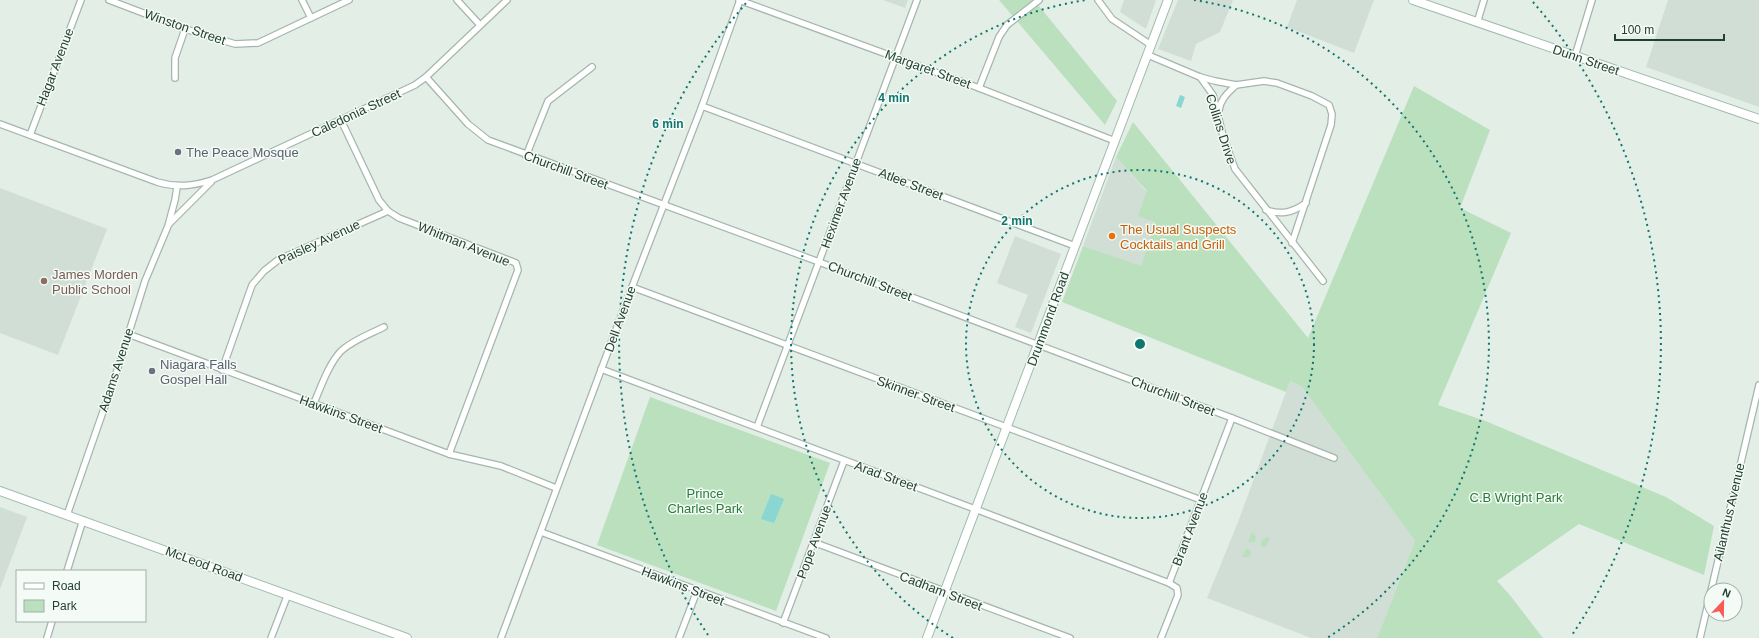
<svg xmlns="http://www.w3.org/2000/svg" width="1759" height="638" font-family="Arial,sans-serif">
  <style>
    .built { fill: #d1ded6 }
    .green { fill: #bbe0be }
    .water { fill: #89d6d2 }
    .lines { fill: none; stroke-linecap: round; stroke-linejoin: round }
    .street-casing { stroke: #a5b7ad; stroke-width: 8 }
    .secondary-casing { stroke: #a1bbad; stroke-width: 10 }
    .street { stroke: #fff; stroke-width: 5.5 }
    .secondary { stroke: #fff; stroke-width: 8 }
    .ring { fill: none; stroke: #0f766e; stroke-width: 2; stroke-dasharray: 2 4 }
    .worship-dot { fill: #6b7280; stroke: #f4faf6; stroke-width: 1.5 }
    .food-dot { fill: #e8710a; stroke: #f4faf6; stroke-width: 1.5 }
    .education-dot { fill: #8d6e63; stroke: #f4faf6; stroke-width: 1.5 }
    .labels { text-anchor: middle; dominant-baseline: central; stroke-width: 3; stroke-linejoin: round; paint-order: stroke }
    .street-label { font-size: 13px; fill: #224132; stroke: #f4faf6 }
    .worship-label { font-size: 13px; fill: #5b616d; stroke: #f4faf6; text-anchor: start }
    .food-label { font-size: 13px; fill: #c56008; stroke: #f4faf6; text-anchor: start }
    .education-label { font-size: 13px; fill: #785e54; stroke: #f4faf6; text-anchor: start }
    .park-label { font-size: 13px; fill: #297b38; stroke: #f4faf6 }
    .centre { fill: #0f766e; stroke: #f4faf6; stroke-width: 2 }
    .ring-label { font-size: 12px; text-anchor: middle; font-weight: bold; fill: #0f766e; stroke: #f4faf6; stroke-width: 3; stroke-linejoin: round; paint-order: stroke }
  </style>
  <rect width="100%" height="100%" fill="#e3eee7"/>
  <g class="built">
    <polygon points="883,0 908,0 905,8"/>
    <polygon points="1124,0 1156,0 1146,29 1120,12"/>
    <polygon points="1178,0 1233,0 1220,32 1196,44 1191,61 1158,49"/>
    <polygon points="1297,0 1374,0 1354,53 1287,27"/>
    <polygon points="1668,0 1759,0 1759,107 1646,67"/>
    <polygon points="1116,157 1147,192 1155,222 1141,267 1083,246"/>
    <polygon points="0,188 107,229 58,355 0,333"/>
    <polygon points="1015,236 1061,254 1031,333 1015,327 1028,295 997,283"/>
    <polygon points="1290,381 1302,387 1415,541 1377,638 1311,638 1207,598 1238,522"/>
    <polygon points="0,507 27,517 0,589"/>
  </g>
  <g class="green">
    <polygon points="999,0 1034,0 1117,101 1105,125"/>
    <polygon points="1414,86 1490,130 1460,208 1511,233 1438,405 1483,420 1666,497 1714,526 1704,575 1579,524 1497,581 1509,594 1543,638 1377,638 1415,541 1302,387 1290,381 1286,392 1062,302 1083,246 1141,266 1155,222 1138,216 1147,191 1116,157 1133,122 1308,338"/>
    <polygon points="650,397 830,463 776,611 597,545"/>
    <polygon points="1252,532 1256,537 1255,542 1248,542"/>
    <polygon points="1267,537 1270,539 1265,548 1261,546 1261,542 1263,539"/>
    <polygon points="1246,548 1250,550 1251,552 1249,557 1242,557"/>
  </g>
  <g class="water">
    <polygon points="1180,95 1185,97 1181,108 1176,106"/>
    <polygon points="771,494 784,499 774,523 761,519"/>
  </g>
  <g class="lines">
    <g class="street-casing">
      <g id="street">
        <polyline points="109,0 185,29 235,44 258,43 349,0"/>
        <polyline points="302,0 311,18"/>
        <polyline points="457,0 480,25"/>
        <polyline points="739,0 979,88 1115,141"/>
        <polyline points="1098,0 1112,19 1151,45"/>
        <polyline points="1477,23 1484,0"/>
        <polyline points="1148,55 1200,77 1215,81 1236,85 1264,81 1277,83 1312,96 1329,105 1332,114 1331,125 1292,243"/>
        <polyline points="1575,56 1592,0"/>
        <polyline points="426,77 468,124 488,140 819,262 1232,418 1334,458"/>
        <polyline points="1200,77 1213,95 1223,136 1235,169 1323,281"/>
        <polyline points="175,78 175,58 185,29"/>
        <polyline points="979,88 999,37 1007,25 1039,0"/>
        <polyline points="702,106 1075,246"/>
        <path d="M1219 110C1221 98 1228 93 1236 85"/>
        <polyline points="341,120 379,200 388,211 399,218 511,261 516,263 518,270 449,454"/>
        <path d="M0 124 157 182C177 188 193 186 212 180L415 85 426 77 507 0"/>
        <polyline points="30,135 81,0"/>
        <polyline points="526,156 548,101 592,67"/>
        <path d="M1266 210C1281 215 1292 213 1306 203"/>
        <polyline points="169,224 211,182"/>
        <polyline points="632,287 1201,500"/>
        <polyline points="128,334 449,454 501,466 556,488"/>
        <polyline points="601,369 975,509 1169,583 1177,588 1178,595 1161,638"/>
        <polyline points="222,370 252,285 264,271 278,260 388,211"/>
        <path d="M314 403C321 387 328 365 341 351 353 340 370 334 384 327"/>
        <polyline points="757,427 917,0"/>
        <polyline points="67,515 115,377 145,281 168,226 175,200 177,187"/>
        <polyline points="541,532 826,638"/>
        <polyline points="813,542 1070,638"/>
        <polyline points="67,571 83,520"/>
        <polyline points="1169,583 1232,418"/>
        <polyline points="783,623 844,461"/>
        <polyline points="47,638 52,621"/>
        <polyline points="271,638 288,594"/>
        <polyline points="501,638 632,287 702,106 740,0"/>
        <polyline points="679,638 697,591"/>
        <polyline points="1700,638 1759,385"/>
      </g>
    </g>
    <g class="secondary-casing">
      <g id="secondary">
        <polyline points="1413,0 1759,119"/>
        <polyline points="0,491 407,638"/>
        <polyline points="927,638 1168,0"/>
      </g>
    </g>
    <use href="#street" class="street"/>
    <use href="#secondary" class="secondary"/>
  </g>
  <g class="ring">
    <circle cx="1140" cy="344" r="174"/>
    <path d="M953 638A348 348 0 0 1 1086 0M1194 0A348 348 0 0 1 1327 638"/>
    <path d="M708 635A521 521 0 0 1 747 2M1533 2A521 521 0 0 1 1572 635"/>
  </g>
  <g class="worship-dot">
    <circle cx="178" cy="152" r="4"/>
    <circle cx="152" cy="371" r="4"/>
  </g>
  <circle class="food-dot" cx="1112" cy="236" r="4"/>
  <circle class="education-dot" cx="44" cy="281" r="4"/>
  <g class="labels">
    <g class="street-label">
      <text transform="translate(185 27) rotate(19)">Winston Street</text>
      <text transform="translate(1586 60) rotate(19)">Dunn Street</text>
      <text transform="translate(55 67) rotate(-69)">Hagar Avenue</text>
      <text transform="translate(928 69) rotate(20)">Margaret Street</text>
      <text transform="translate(356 113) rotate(-25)">Caledonia Street</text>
      <text transform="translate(1221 129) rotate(72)">Collins Drive</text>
      <text transform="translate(566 170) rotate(20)">Churchill Street</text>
      <text transform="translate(911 184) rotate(21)">Atlee Street</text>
      <text transform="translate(841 203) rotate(-70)">Heximer Avenue</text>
      <text transform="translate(319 242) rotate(-25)">Paisley Avenue</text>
      <text transform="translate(464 244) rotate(22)">Whitman Avenue</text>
      <text transform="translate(870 281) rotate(21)">Churchill Street</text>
      <text transform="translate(620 319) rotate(-70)">Dell Avenue</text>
      <text transform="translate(1048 319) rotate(-70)">Drummond Road</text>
      <text transform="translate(116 370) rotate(-72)">Adams Avenue</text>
      <text transform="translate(916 394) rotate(20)">Skinner Street</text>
      <text transform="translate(1173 396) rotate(21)">Churchill Street</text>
      <text transform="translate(341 414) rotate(20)">Hawkins Street</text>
      <text transform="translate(886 476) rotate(20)">Arad Street</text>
      <text transform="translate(1729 512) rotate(-77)">Ailanthus Avenue</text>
      <text transform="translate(1190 529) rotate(-69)">Brant Avenue</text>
      <text transform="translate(814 542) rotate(-70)">Pope Avenue</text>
      <text transform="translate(204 564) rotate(20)">McLeod Road</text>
      <text transform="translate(683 586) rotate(21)">Hawkins Street</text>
      <text transform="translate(941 591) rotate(21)">Cadham Street</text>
    </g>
    <g class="worship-label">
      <text x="186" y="152">The Peace Mosque</text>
      <text x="160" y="364">Niagara Falls<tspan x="160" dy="15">Gospel Hall</tspan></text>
    </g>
    <g class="food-label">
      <text x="1120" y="229">The Usual Suspects<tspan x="1120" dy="15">Cocktails and Grill</tspan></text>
    </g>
    <g class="education-label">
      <text x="52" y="274">James Morden<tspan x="52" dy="15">Public School</tspan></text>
    </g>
    <g class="park-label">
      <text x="705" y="493">Prince<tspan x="705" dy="15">Charles Park</tspan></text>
      <text x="1516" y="497">C.B Wright Park</text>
    </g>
  </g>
  <circle cx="1140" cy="344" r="6" class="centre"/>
  <g class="ring-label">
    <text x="894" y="102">4 min</text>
    <text x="668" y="128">6 min</text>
    <text x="1017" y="225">2 min</text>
  </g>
  <rect x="16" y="570" width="130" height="52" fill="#f4faf6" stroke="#a0b0a8"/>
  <rect x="24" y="583" width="20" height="6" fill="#ffffff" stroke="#a0b0a8"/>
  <text x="52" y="590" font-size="12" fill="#224132">Road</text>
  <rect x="24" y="600" width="20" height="12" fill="#bbe0be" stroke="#a0b0a8"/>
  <text x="52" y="610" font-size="12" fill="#224132">Park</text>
  <g transform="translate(1723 602) rotate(22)"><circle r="19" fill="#f4faf6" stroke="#a0b0a8"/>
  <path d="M0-3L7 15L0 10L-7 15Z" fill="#fa5c55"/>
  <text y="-6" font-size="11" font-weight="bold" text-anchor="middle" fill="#224132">N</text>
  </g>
  <path d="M1615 34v6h109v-6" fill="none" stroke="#224132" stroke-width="2"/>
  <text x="1621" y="34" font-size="12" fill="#224132" stroke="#f4faf6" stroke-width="3" paint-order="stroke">100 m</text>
</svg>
